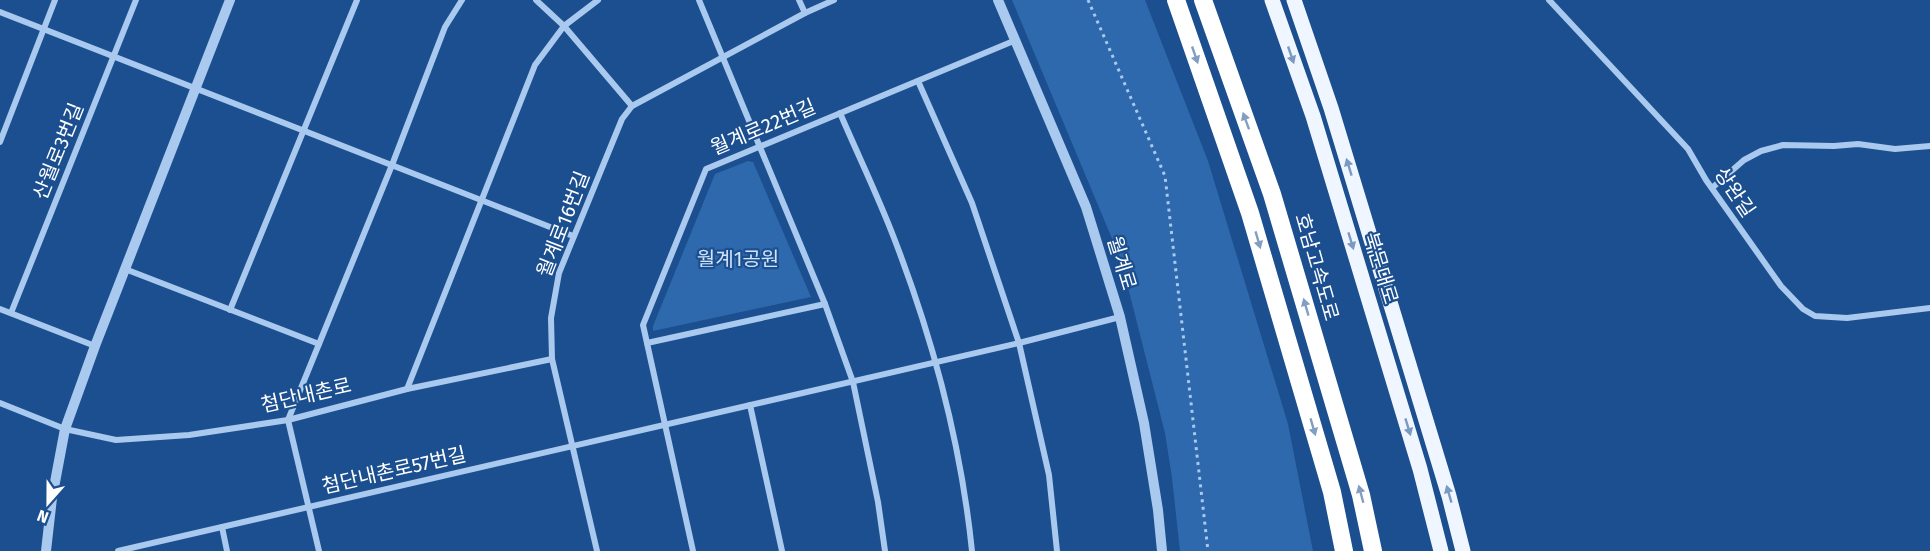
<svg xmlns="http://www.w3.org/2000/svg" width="1930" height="551" font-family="'Fira Sans','Noto Sans KR',sans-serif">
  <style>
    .green { fill: #2e69ad }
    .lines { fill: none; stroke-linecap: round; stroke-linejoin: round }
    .path { stroke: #a9c9ee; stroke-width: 3; stroke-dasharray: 3 4.5; stroke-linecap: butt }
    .minor { stroke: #a9c9ee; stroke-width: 6 }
    .tertiary { stroke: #a9c9ee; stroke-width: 10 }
    .primary { stroke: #f0f6ff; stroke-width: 15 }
    .motorway { stroke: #fff; stroke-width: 18 }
    .oneway { fill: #829ec1 }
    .oneway2 { fill: #7b9ac1 }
    .labels { text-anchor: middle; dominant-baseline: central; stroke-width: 4.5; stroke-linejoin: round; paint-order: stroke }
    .street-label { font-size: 20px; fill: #fff; stroke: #1b4f8f }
    .park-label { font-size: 20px; fill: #cfe3fa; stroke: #1b4f8f }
  </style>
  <rect width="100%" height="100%" fill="#1b4f8f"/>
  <g class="green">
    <polygon points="1012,0 1145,0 1208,161 1288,424 1313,551 1180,551 1172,478 1165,433 1121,260"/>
    <polygon points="748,161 753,162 811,297 653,331 653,326 715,174"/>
  </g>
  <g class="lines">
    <polyline class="path" points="1088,0 1165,176 1208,551"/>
    <g class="minor">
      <polyline points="536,0 564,26 632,106"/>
      <polyline points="699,0 825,304 853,382 878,502 885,551"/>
      <polyline points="799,0 805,13"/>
      <polyline points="1549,0 1688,149 1706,180 1781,286 1803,309 1815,316 1847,318 1930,308"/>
      <polyline points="0,12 573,236"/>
      <polyline points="918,81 972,203 1019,343 1049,475 1057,551"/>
      <path d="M840 113C858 155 878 196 894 238 933 339 961 444 972 551"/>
      <polyline points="0,142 55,0"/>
      <polyline points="1712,188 1744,160 1761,151 1783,145 1834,146 1858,144 1895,149 1930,146"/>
      <polyline points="125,269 319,344"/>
      <polyline points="0,309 95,346"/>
      <polyline points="230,310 357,0"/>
      <polyline points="11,313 136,0"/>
      <polyline points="647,343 825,304"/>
      <polyline points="407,389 535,65 564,26 598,0"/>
      <polyline points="0,403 65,429 116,440 189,435 288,420 407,389 552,359"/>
      <polyline points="750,405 782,551"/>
      <polyline points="222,527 227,551"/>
      <polyline points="118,551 1019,343 1120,317"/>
      <polyline points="319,551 288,420 392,165 445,27 462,0"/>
      <polyline points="597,551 552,359 551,318 559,273 622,119 632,106 805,13 834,0"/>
      <polyline points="693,551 643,325 706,169 1016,40"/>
    </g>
    <g class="tertiary">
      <polyline points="998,0 1086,207 1120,317 1144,423 1158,510 1162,551"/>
      <polyline points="46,551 52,498 65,429 95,346 230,0"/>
    </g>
    <g class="primary">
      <polyline points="1272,0 1313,116 1420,469 1441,551"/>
      <polyline points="1294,0 1331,108 1449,496 1463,551"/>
    </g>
    <g class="motorway">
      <polyline points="1176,0 1250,213 1332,492 1344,551"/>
      <polyline points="1203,0 1272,194 1361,495 1373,551"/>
    </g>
  </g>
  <defs><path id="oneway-solid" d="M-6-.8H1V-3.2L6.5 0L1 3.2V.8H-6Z" transform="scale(1.5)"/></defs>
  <g class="oneway">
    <use href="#oneway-solid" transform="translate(1195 55) rotate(71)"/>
    <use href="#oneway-solid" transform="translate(1246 121) rotate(-110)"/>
    <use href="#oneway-solid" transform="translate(1258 240) rotate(74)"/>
    <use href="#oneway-solid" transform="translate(1306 307) rotate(-106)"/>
    <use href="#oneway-solid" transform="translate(1313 427) rotate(74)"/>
    <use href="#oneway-solid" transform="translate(1361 494) rotate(-105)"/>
  </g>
  <g class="oneway2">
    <use href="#oneway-solid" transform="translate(1291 55) rotate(71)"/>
    <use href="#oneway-solid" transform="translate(1349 167) rotate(-107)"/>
    <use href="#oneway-solid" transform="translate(1351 241) rotate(73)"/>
    <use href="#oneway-solid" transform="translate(1408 427) rotate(73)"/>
    <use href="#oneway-solid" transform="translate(1449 494) rotate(-106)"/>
  </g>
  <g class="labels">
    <g class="street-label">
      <text transform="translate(763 127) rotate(-23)">월계로22번길</text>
      <text transform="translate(58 151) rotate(-68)">산월로3번길</text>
      <text transform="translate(1735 192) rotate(56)">상완길</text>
      <text transform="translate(563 224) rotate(-69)">월계로16번길</text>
      <text transform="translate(1122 263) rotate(73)">월계로</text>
      <text transform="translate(1317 267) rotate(74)">호남고속도로</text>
      <text transform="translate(1381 268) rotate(73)">북문대로</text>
      <text transform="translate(306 395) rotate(-13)">첨단내촌로</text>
      <text transform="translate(394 470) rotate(-13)">첨단내촌로57번길</text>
    </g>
    <g class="park-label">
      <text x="738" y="259">월계1공원</text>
    </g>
  </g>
  <g transform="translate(48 503) rotate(201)" stroke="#1b4f8f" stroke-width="4.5" paint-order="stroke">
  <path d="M0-4.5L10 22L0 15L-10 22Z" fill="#ffffff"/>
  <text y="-9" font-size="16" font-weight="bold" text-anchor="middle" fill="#ffffff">N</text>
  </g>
</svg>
